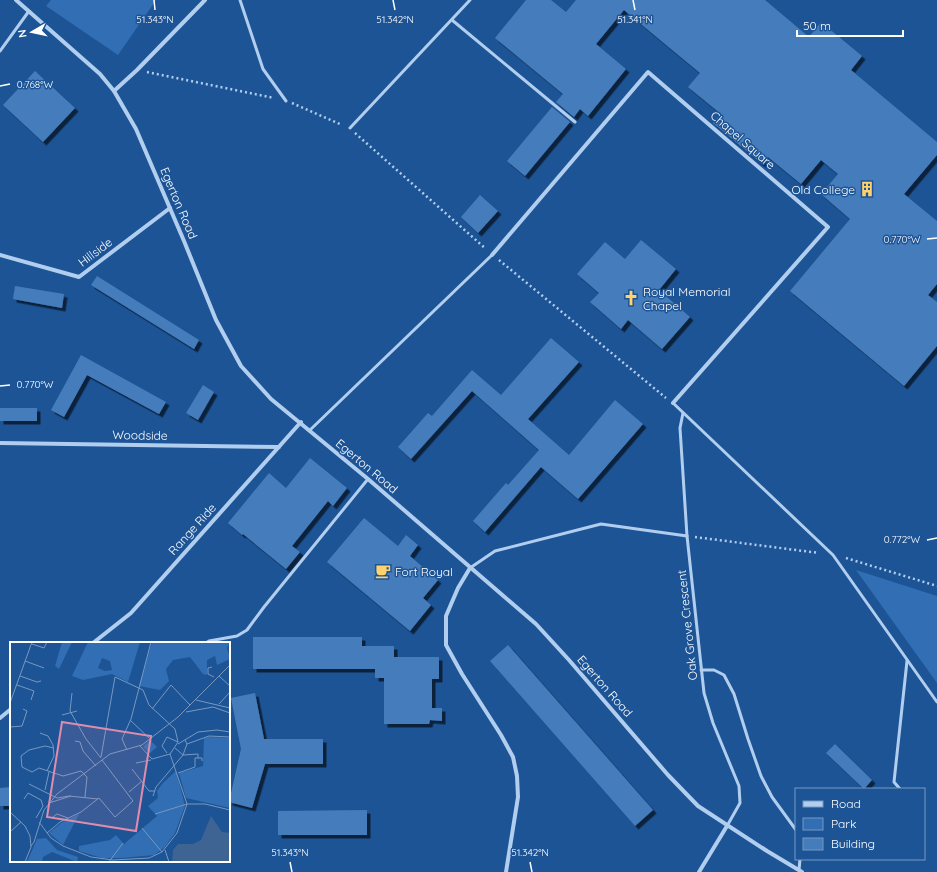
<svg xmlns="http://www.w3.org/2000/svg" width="937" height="872" font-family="Quicksand,sans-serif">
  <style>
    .green { fill: #316eb3 }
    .building { fill: #457dbc; filter: url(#shadow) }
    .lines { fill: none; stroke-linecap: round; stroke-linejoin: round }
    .path { stroke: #b1ceef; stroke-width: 2.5; stroke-dasharray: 2 3; stroke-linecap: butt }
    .lane { stroke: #b1ceef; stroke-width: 3 }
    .street { stroke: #b1ceef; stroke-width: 4 }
    .ticks { fill: none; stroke: #fff; stroke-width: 1.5 }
    .labels { text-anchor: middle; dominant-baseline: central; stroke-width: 3; stroke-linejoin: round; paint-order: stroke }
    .street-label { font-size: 12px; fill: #fff; stroke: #1d5496 }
    .poi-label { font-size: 12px; fill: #fff; stroke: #1d5496; text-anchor: start }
    .inset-road { fill: none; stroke: #7798c0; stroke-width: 1 }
    .view { fill: #e08cad; fill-opacity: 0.15; stroke: #e08cad; stroke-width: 2 }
    .inset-edge { fill: none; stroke: #fff; stroke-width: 2 }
    .ticks-label { font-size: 10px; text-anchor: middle; fill: #fff; stroke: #1d5496; stroke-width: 3; stroke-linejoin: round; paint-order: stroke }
  </style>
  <defs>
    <filter id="shadow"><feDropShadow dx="3.5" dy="3.5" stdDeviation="0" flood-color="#0009"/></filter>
  </defs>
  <rect width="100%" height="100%" fill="#1d5496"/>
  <g class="green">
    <polygon points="51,0 156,0 118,55 46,6"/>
    <polygon points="856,570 937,596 937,683"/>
  </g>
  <g class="building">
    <polygon points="526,0 551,0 566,12 576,0 765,0 809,37 821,22 862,56 851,70 937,142 937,155 904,194 937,221 937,284 928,295 937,302 937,346 904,386 790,291 850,219 821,194 838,174 821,160 801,184 768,157 762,164 713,123 721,114 688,87 700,73 624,10 596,44 626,69 588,116 580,109 574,117 556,102 563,94 495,38"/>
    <polygon points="35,71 75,108 43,142 3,105"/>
    <polygon points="552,107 570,122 525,176 507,161"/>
    <polygon points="480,195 498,211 478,233 461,217"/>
    <polygon points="641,240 676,269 659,290 690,317 662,349 628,320 621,329 590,302 599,293 577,274 605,242 625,259"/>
    <polygon points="97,276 199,340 194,349 91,285"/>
    <polygon points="15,286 64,294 62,308 13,299"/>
    <polygon points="551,338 579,362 528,419 569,455 615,400 643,424 578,499 541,467 485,532 473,521 506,483 508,485 539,450 472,391 411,459 398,447 428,413 432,416 472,370 501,395"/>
    <polygon points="81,355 166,402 159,414 87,375 64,417 51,410"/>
    <polygon points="203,385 214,392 198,420 186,413"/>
    <rect x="0" y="408" width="37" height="13"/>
    <polygon points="310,458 347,488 333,506 328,501 292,546 300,552 286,569 243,534 242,535 228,523 269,473 286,488"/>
    <polygon points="364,518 398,546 406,535 418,545 410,556 438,580 423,598 431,605 410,631 327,562"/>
    <polygon points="253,637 362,637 362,646 394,646 394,657 439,657 439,679 432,679 432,708 442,708 442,721 430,720 429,724 384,724 384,678 375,678 375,669 253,669"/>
    <polygon points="508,645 653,810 635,826 490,661"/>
    <polygon points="255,693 264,739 323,739 323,764 265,764 252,808 229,802 241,749 231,698"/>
    <polygon points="835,744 872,780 864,789 826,753"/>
    <polygon points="11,787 11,806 0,806 0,788"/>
    <polygon points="367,810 367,835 278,835 278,811"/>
  </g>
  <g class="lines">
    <g class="path">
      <polyline points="147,72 274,98"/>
      <polyline points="292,103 342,125"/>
      <polyline points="355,133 486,249"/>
      <polyline points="499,260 666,398"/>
      <polyline points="695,537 819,553"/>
      <polyline points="846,558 937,586"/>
    </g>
    <g class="lane">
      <polyline points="240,0 263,69 286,101"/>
      <polyline points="452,20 575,122"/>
      <polyline points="0,51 29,11"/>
      <polyline points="350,128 470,0"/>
      <polyline points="673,403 833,555 937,702"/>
      <polyline points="683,413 680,428 687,536 704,693 713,723 739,786 740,803 727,826"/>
      <polyline points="310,430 492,255"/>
      <polyline points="470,568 495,551 601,524 687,536"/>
      <polyline points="206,643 209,641 237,636 247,630 264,607 368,479"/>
      <polyline points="701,670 714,670 724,675 734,694 748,739 761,776 772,797 796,830"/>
      <polyline points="900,789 894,782 907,661"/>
      <polyline points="799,870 800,859"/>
    </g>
    <g class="street">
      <polyline points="16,0 100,74 114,91 136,129 184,241 216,320 241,366 271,399 368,479 536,624 569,660 668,775 698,806 767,851 802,872"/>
      <polyline points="114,91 137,70 205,0"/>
      <polyline points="0,255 79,277 170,208"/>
      <polyline points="492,255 648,72 828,227 673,403"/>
      <polyline points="0,443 279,447"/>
      <polyline points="470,568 458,588 446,616 446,645 462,674 501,735 513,757 517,776 518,797 506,872"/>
      <polyline points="93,643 131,613 301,422"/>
      <polyline points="0,718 11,709"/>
      <polyline points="699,872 727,826"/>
    </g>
  </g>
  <path class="ticks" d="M154 0 155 10M393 0 395 10M633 0 635 10M0 86 10 84M927 239 937 238M0 386 10 385M927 540 937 538M290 862 292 872M530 862 532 872"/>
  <defs>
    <g id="building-bare" transform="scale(1.2)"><path d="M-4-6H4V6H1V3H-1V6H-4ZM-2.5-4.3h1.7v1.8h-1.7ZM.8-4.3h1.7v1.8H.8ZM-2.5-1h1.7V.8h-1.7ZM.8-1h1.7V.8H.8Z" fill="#fed36f" stroke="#1d5496" stroke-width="2.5" paint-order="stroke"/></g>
    <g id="church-bare" transform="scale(1.2)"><path d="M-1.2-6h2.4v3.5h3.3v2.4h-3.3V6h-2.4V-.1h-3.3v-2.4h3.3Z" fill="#fed36f" stroke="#1d5496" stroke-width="2.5" paint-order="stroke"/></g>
    <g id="cafe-bare" transform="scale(1.2)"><path d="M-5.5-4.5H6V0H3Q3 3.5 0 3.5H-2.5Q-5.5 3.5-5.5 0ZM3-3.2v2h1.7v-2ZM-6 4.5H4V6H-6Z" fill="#fed36f" stroke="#1d5496" stroke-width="2.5" paint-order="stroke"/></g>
  </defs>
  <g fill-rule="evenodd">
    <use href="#building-bare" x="867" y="189"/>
    <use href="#church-bare" x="631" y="298"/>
    <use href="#cafe-bare" x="383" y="571"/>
  </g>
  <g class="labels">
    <g class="street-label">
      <text transform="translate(743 140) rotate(41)">Chapel Square</text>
      <text transform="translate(179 203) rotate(67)">Egerton Road</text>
      <text transform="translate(95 252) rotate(-37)">Hillside</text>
      <text transform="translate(140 435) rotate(1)">Woodside</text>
      <text transform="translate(367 466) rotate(40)">Egerton Road</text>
      <text transform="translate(192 529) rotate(-48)">Range Ride</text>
      <text transform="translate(687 625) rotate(-96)">Oak Grove Crescent</text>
      <text transform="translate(605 686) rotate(49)">Egerton Road</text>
    </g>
    <g class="poi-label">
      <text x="855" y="189" text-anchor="end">Old College</text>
      <text x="643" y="291">Royal Memorial<tspan x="643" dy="14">Chapel</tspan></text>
      <text x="395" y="571">Fort Royal</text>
    </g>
  </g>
  <g transform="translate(10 642)">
    <rect width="220" height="220" fill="#1d5496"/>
    <path d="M52 0H62L49 27 45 24ZM78 0H130L118 40 102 32 73 38 62 34ZM92 16 100 19 102 28 95 29 88 26ZM142 0H220L217 6 220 17 207 23 205 14 197 18V33L193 32 180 15 163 18 156 27 159 39 150 48 129 44ZM199 95 220 96V166L176 156 169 131 193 124 194 96ZM140 98 147 105 140 111 133 105ZM166 129 175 164 165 191 154 206 144 213 112 216H92L69 209V204L100 198 106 193 114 202 147 174 138 164 148 156 147 149 153 141ZM69 172 53 203 39 191 51 181ZM36 196 47 208 68 215 67 220 42 210 33 215 32 220H17L27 197Z" fill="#316eb3" fill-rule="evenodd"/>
    <path d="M201 174 212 190 220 191V220H162L163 208 168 202H183L191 198Z" fill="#3d6493"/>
    <path class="inset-road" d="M22 2 34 6 37 0M15 19 34 26M202 25 198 26V32L204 35M10 34 27 40 31 39M209 34 220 44M7 43 24 49 21 58M62 51 60 69 76 97 91 116M186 58 220 66M0 61 22 0M209 62 220 50M142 67 161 43 180 63M176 70 203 65 220 71M52 73 67 69M120 78 139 96M0 85 12 84 17 69 13 67M30 91 38 94 43 103 44 114 37 129M65 99 70 100 73 109 86 124M168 102 188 90 207 88 220 90M177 102 199 94 220 95M44 106 35 104 19 108 11 114 12 125 22 130 29 126 53 134 71 129 77 135 75 155M165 106 173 113 188 112V116H192V119M117 108 112 97 121 77 141 0M157 111 152 104 157 95 168 100M91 115 105 35 133 48 139 63 165 87 168 100 160 112M126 121 141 118M122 127 139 149H145M168 131 185 125V116H188M19 142 47 156 59 154 88 157M35 148 39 130M119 150 132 139M143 154 146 145 173 113 177 102 175 98M14 157 18 151 31 158 33 164 26 176M39 161 61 154M0 170 15 184 20 194 21 205 15 220M145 172 177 162H195L220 168M43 175 47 172 58 176M29 180 41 196 53 204 81 215 103 218 139 216 152 210 167 191 177 162 160 112 142 117 130 104M132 186 152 210M0 190 11 180M37 191 50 180 71 170 89 156 105 175 123 159 92 118M21 204 24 200 34 168 47 152 100 112 132 103 168 75 220 23M155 208 159 220M99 220 113 201"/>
    <path class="view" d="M52 80 141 94 126 189 37 175Z"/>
    <rect width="220" height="220" class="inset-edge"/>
  </g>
  <g class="ticks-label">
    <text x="155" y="23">51.343°N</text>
    <text x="395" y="23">51.342°N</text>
    <text x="635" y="23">51.341°N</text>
    <text x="35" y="88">0.768°W</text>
    <text x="902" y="243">0.770°W</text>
    <text x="35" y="388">0.770°W</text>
    <text x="902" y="543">0.772°W</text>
    <text x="290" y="856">51.343°N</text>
    <text x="530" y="856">51.342°N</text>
  </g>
  <rect x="795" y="788" width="130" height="72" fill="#1d5496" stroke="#7798c0"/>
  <rect x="803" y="801" width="20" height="6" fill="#b1ceef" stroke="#7798c0"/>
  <text x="831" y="808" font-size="12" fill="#ffffff">Road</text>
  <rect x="803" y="818" width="20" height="12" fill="#316eb3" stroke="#7798c0"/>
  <text x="831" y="828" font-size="12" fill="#ffffff">Park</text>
  <rect x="803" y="838" width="20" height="12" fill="#457dbc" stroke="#7798c0"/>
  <text x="831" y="848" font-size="12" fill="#ffffff">Building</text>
  <g transform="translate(32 32) rotate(261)" stroke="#1d5496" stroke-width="3" paint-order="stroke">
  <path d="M0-3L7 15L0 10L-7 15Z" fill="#ffffff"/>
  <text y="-6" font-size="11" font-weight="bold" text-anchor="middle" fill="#ffffff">N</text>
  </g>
  <path d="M797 30v6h106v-6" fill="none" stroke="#ffffff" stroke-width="2"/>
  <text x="803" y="30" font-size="12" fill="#ffffff" stroke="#1d5496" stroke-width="3" paint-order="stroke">50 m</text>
</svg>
